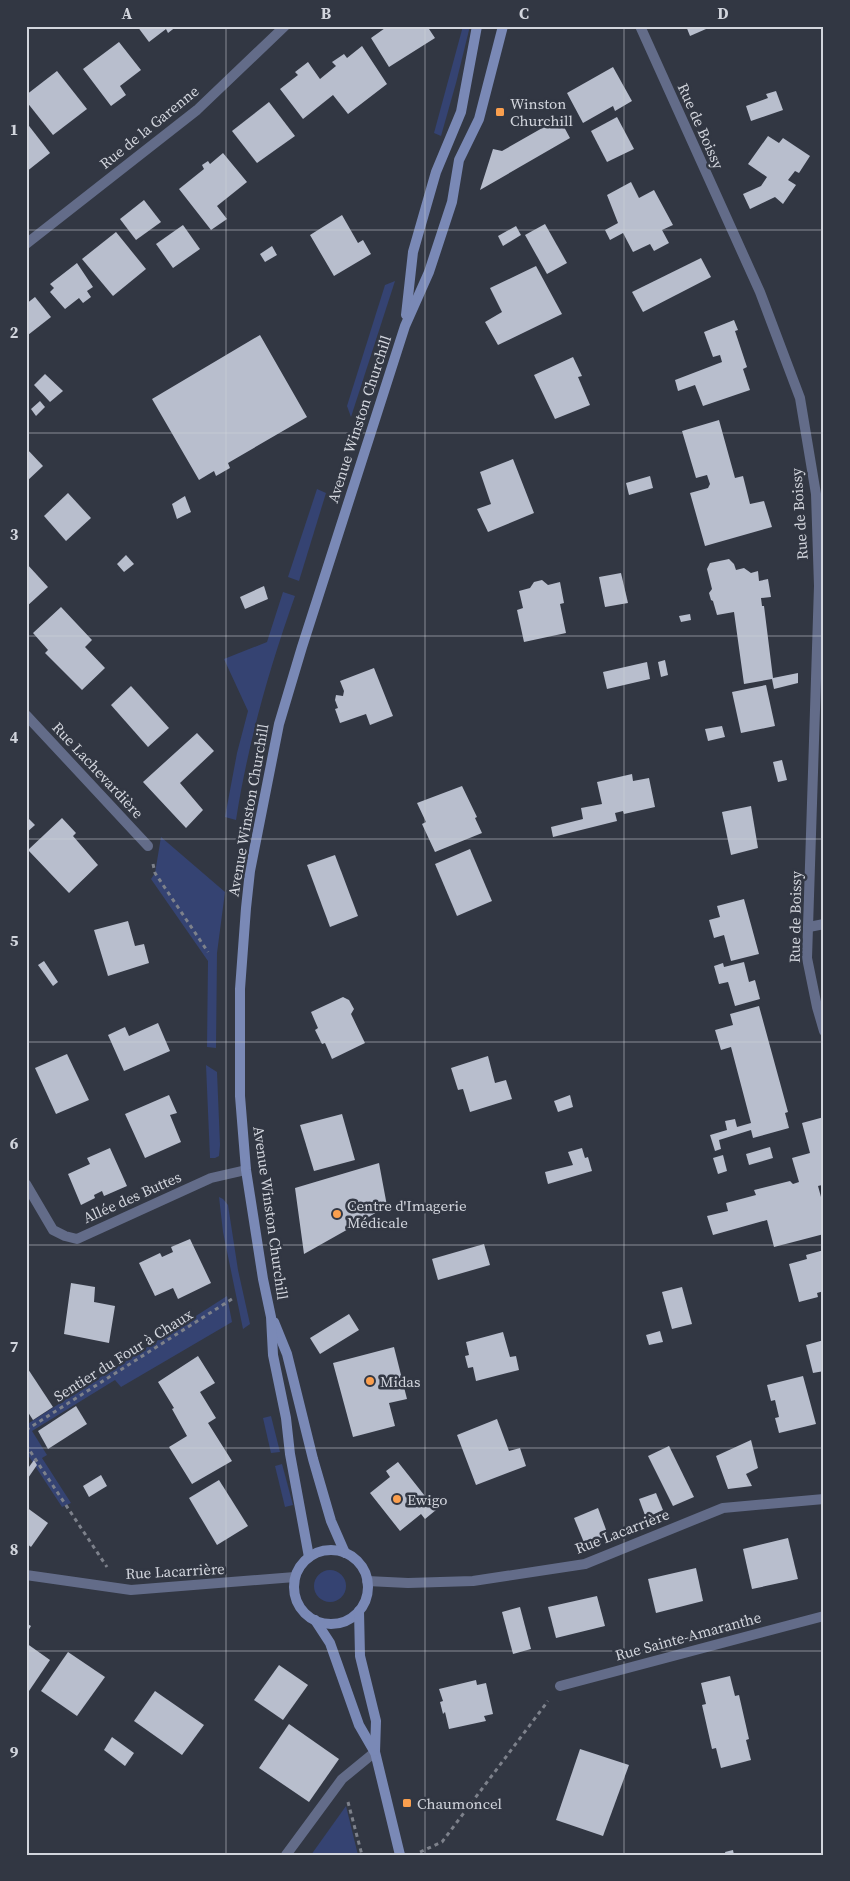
<svg xmlns="http://www.w3.org/2000/svg" width="850" height="1881" font-family="'Source Serif 4',serif">
  <style>
    .green { fill: #354372 }
    .building { fill: #b8becd }
    .lines { fill: none; stroke-linecap: round; stroke-linejoin: round }
    .path { stroke: #7d818b; stroke-width: 3; stroke-dasharray: 4 4; stroke-linecap: butt }
    .street { stroke: #636c89; stroke-width: 10 }
    .secondary { stroke: #7a89b6; stroke-width: 10 }
    .grid { fill: none; stroke: #d2d5dd; stroke-width: 1; stroke-opacity: 0.55 }
    .poi-dot { fill: #fa9f4e; stroke: #323743; stroke-width: 2 }
    .labels { text-anchor: middle; dominant-baseline: central; stroke-width: 5; stroke-linejoin: round; paint-order: stroke }
    .poi-label { font-size: 15px; fill: #d2d5dd; stroke: #323743; text-anchor: start }
    .street-label { font-size: 15px; fill: #d2d5dd; stroke: #323743 }
    .neatline { fill: none; stroke: #d2d5dd; stroke-width: 2 }
    .grid-label { font-size: 16px; text-anchor: middle; font-weight: bold; fill: #d2d5dd }
  </style>
  <rect width="100%" height="100%" fill="#323743"/>
  <g class="green">
    <polygon points="463,26 470,26 456,83 441,136 434,133"/>
    <polygon points="395,281 351,417 347,406 385,285"/>
    <polygon points="317,489 326,493 299,581 288,577"/>
    <path d="M283 592 295 596C269 669 248 743 236 820L225 817 237 753 248 711 224 659 267 642Z"/>
    <polygon points="161,837 225,892 217,953 216,1048 207,1047 208,961 151,879 155,873"/>
    <polygon points="206,1065 217,1072 220,1145 219,1156 215,1158 210,1158"/>
    <polygon points="219,1197 223,1199 228,1205 238,1270 250,1324 243,1329 223,1232"/>
    <polygon points="227,1296 232,1322 121,1387 115,1380 32,1431 47,1455 42,1458 71,1503 62,1507 26,1452 26,1425"/>
    <polygon points="271,1416 280,1452 271,1453 263,1418"/>
    <polygon points="282,1464 293,1505 285,1507 275,1466"/>
    <circle cx="330" cy="1586" r="16"/>
    <polygon points="346,1806 358,1855 311,1855"/>
  </g>
  <g class="building">
    <polygon points="137,26 177,26 168,33 166,29 149,42"/>
    <polygon points="388,26 398,26 399,28 401,26 427,26 435,38 389,67 371,38"/>
    <polygon points="686,26 705,26 706,29 690,36"/>
    <polygon points="119,42 141,70 120,86 126,95 111,106 83,69"/>
    <polygon points="362,46 387,84 348,114 333,95 303,119 280,89 298,75 295,72 308,62 320,79 336,66 332,62 344,54 347,58"/>
    <polygon points="613,67 632,101 615,111 613,106 583,123 567,93"/>
    <polygon points="57,71 87,109 53,135 26,101 26,95"/>
    <polygon points="776,91 783,110 751,121 746,106 768,98 766,94"/>
    <polygon points="269,102 295,136 257,163 232,131"/>
    <polygon points="553,117 559,128 563,125 570,138 480,190 493,149 502,151 544,127 541,123"/>
    <polygon points="617,117 634,149 607,162 591,131"/>
    <polygon points="26,122 50,153 26,172"/>
    <polygon points="768,136 779,143 783,138 810,156 799,173 795,171 788,180 796,185 783,204 775,197 750,209 743,194 761,186 767,177 748,164"/>
    <polygon points="223,153 247,182 217,206 227,219 211,230 179,189 204,169 202,165 208,161 210,164"/>
    <polygon points="631,182 639,198 654,190 673,225 662,230 669,243 654,251 650,244 633,252 623,233 610,240 605,230 618,223 607,195"/>
    <polygon points="144,200 161,222 136,240 120,219"/>
    <polygon points="342,215 358,243 363,240 371,254 334,276 310,235"/>
    <polygon points="545,224 567,263 547,274 525,235"/>
    <polygon points="183,225 200,249 173,268 156,244"/>
    <polygon points="516,226 521,235 503,246 498,236"/>
    <polygon points="116,232 146,269 113,296 82,259"/>
    <polygon points="272,246 277,255 265,262 260,254"/>
    <polygon points="701,258 711,277 643,312 632,292"/>
    <polygon points="77,263 93,287 87,291 91,297 83,303 79,298 65,309 50,292 54,288 50,284"/>
    <polygon points="536,266 562,314 498,345 485,322 502,312 490,288"/>
    <polygon points="35,297 51,317 28,335 26,333 26,304"/>
    <polygon points="734,320 738,330 735,331 747,367 743,369 750,390 703,406 695,385 678,391 675,380 722,362 720,355 713,357 704,332"/>
    <polygon points="260,335 307,417 228,463 230,468 216,476 214,471 199,480 152,399"/>
    <polygon points="573,357 582,376 578,377 590,405 555,419 534,375"/>
    <polygon points="45,374 63,391 50,402 34,385"/>
    <polygon points="40,401 45,407 36,416 31,409"/>
    <polygon points="719,420 735,478 743,476 750,504 764,501 772,527 705,546 690,493 708,488 710,484 707,475 696,478 682,431"/>
    <polygon points="26,448 43,466 26,482"/>
    <polygon points="513,459 534,513 488,532 477,509 491,504 480,472"/>
    <polygon points="650,476 653,488 629,495 626,483"/>
    <polygon points="68,493 91,518 66,541 44,516"/>
    <polygon points="185,496 191,512 177,519 172,504"/>
    <polygon points="126,555 134,564 124,572 117,564"/>
    <polygon points="729,559 734,564 736,570 744,568 751,573 758,571 759,581 768,579 771,597 761,598 762,606 764,606 773,678 798,673 798,683 774,689 772,679 744,684 734,612 717,615 713,601 711,600 709,593 712,589 707,569 710,563"/>
    <polygon points="26,563 48,587 26,607"/>
    <polygon points="621,573 628,603 605,607 599,577"/>
    <polygon points="542,580 548,585 560,582 564,603 560,604 566,633 524,642 517,610 523,608 519,591 530,588 534,582"/>
    <polygon points="264,586 268,599 245,609 240,597"/>
    <polygon points="61,607 92,640 85,647 105,668 82,690 45,653 48,650 33,633"/>
    <polygon points="690,614 691,620 681,622 679,616"/>
    <polygon points="665,660 668,675 661,677 658,662"/>
    <polygon points="647,662 650,679 607,689 603,672"/>
    <polygon points="374,668 393,716 370,725 366,714 340,723 335,709 338,708 335,700 336,695 343,696 344,691 340,681"/>
    <polygon points="766,685 775,726 741,733 732,692"/>
    <polygon points="131,686 169,728 148,747 111,705"/>
    <polygon points="722,726 725,737 708,741 705,729"/>
    <polygon points="197,733 214,751 180,783 203,810 186,828 143,782"/>
    <polygon points="782,760 787,780 778,782 773,762"/>
    <polygon points="632,774 633,781 649,778 655,807 624,814 623,811 615,813 617,821 553,837 551,827 583,819 581,808 602,804 597,782"/>
    <polygon points="462,786 477,817 475,818 482,833 435,852 422,824 426,822 417,803"/>
    <polygon points="751,806 758,848 731,855 722,812"/>
    <polygon points="26,816 35,825 26,833"/>
    <polygon points="62,818 76,833 73,836 98,865 69,893 28,850"/>
    <polygon points="470,849 492,901 457,916 435,864"/>
    <polygon points="335,855 358,916 330,927 307,865"/>
    <polygon points="744,899 759,954 731,961 724,935 714,938 709,920 720,917 717,906"/>
    <polygon points="128,921 135,946 144,944 149,963 108,976 94,930"/>
    <polygon points="44,961 58,982 53,986 38,965"/>
    <polygon points="744,962 749,982 755,980 760,999 735,1006 728,982 719,984 714,966 723,963 724,967"/>
    <polygon points="343,997 349,1000 354,1009 351,1014 365,1043 332,1059 325,1043 322,1044 315,1030 318,1028 311,1012"/>
    <polygon points="759,1006 788,1112 785,1113 789,1128 753,1138 751,1130 719,1140 721,1149 715,1151 710,1135 727,1130 725,1121 735,1119 737,1127 751,1123 731,1047 721,1050 715,1030 733,1025 730,1014"/>
    <polygon points="158,1023 170,1051 124,1071 108,1035 125,1027 129,1036"/>
    <polygon points="67,1054 89,1100 56,1114 35,1068"/>
    <polygon points="488,1056 495,1083 506,1080 512,1099 470,1112 463,1089 458,1090 451,1068"/>
    <polygon points="169,1095 177,1113 170,1115 181,1142 145,1158 125,1114"/>
    <polygon points="570,1095 573,1107 558,1112 554,1101"/>
    <polygon points="342,1114 355,1160 314,1171 300,1125"/>
    <polygon points="824,1117 824,1189 822,1185 818,1186 824,1208 824,1234 774,1247 767,1220 713,1235 707,1216 728,1211 726,1203 756,1195 754,1190 790,1181 793,1184 799,1182 792,1158 810,1153 802,1123"/>
    <polygon points="770,1147 773,1158 749,1165 746,1154"/>
    <polygon points="110,1148 127,1186 104,1196 102,1191 94,1195 95,1198 81,1205 68,1174 90,1164 87,1158"/>
    <polygon points="582,1148 585,1158 588,1157 592,1171 548,1184 545,1172 573,1165 568,1152"/>
    <polygon points="723,1155 727,1171 718,1174 713,1158"/>
    <polygon points="379,1163 387,1206 362,1221 363,1224 361,1225 359,1223 304,1254 295,1188"/>
    <polygon points="190,1239 211,1283 178,1299 173,1288 155,1296 139,1263 160,1253 162,1257 173,1252 171,1247"/>
    <polygon points="484,1244 490,1265 438,1280 432,1259"/>
    <polygon points="824,1250 824,1291 817,1293 818,1297 799,1302 789,1264 807,1259 806,1255"/>
    <polygon points="71,1283 95,1287 94,1302 115,1306 109,1343 64,1334"/>
    <polygon points="682,1287 692,1324 672,1329 662,1292"/>
    <polygon points="349,1314 359,1330 320,1354 310,1338"/>
    <polygon points="660,1331 663,1342 649,1345 646,1335"/>
    <polygon points="503,1332 510,1357 516,1356 519,1370 476,1381 473,1367 468,1368 465,1356 469,1355 466,1342"/>
    <polygon points="824,1340 824,1371 813,1373 806,1345"/>
    <polygon points="394,1347 407,1399 389,1403 395,1426 353,1437 333,1363"/>
    <polygon points="198,1356 215,1383 200,1392 216,1418 208,1423 232,1461 192,1484 169,1447 187,1436 172,1409 174,1408 158,1382"/>
    <polygon points="26,1366 53,1407 33,1420 26,1409"/>
    <polygon points="803,1376 816,1424 779,1433 775,1418 779,1417 775,1400 771,1401 767,1385"/>
    <polygon points="76,1406 87,1424 48,1449 38,1431"/>
    <polygon points="497,1419 509,1451 520,1448 526,1466 476,1485 457,1435"/>
    <polygon points="751,1440 758,1468 746,1474 752,1486 728,1489 716,1456"/>
    <polygon points="669,1446 694,1497 673,1506 648,1456"/>
    <polygon points="34,1460 37,1465 26,1481 26,1471"/>
    <polygon points="398,1462 436,1510 425,1519 421,1514 400,1531 370,1493 390,1477 386,1471"/>
    <polygon points="101,1475 107,1486 89,1497 83,1486"/>
    <polygon points="219,1480 248,1526 217,1545 189,1498"/>
    <polygon points="656,1493 663,1510 646,1518 639,1499"/>
    <polygon points="26,1507 48,1523 31,1547 26,1543"/>
    <polygon points="598,1508 608,1535 585,1545 574,1518"/>
    <polygon points="788,1538 798,1579 752,1589 743,1549"/>
    <polygon points="696,1568 703,1601 656,1613 648,1579"/>
    <polygon points="597,1596 605,1626 556,1638 548,1607"/>
    <polygon points="520,1607 531,1649 513,1654 502,1612"/>
    <polygon points="26,1623 31,1626 26,1634"/>
    <polygon points="26,1643 50,1660 29,1691 26,1689"/>
    <polygon points="68,1652 105,1677 77,1716 41,1691"/>
    <polygon points="279,1665 308,1685 283,1720 254,1700"/>
    <polygon points="730,1676 735,1696 739,1695 749,1739 746,1740 751,1760 721,1768 716,1748 712,1749 702,1705 706,1704 701,1683"/>
    <polygon points="476,1680 477,1685 486,1683 493,1714 484,1716 486,1721 449,1729 445,1712 443,1714 440,1702 443,1701 439,1689"/>
    <polygon points="155,1691 204,1725 182,1755 134,1721"/>
    <polygon points="289,1724 339,1759 309,1802 259,1768"/>
    <polygon points="112,1737 134,1753 125,1766 104,1750"/>
    <polygon points="580,1749 629,1765 603,1836 556,1820"/>
    <polygon points="733,1850 734,1855 726,1855 725,1852"/>
  </g>
  <g class="lines">
    <g class="path">
      <polyline points="153,864 155,873 208,952"/>
      <polyline points="26,1430 232,1299"/>
      <polyline points="26,1445 107,1567"/>
      <polyline points="348,1802 362,1855"/>
      <polyline points="420,1852 442,1842 548,1701"/>
    </g>
    <g class="street">
      <polyline points="640,26 760,292 800,398 816,494 819,586 807,958 817,1007 824,1031"/>
      <polyline points="26,244 197,110 285,26"/>
      <polyline points="26,715 148,846"/>
      <polyline points="809,927 824,924"/>
      <polyline points="26,1184 53,1230 65,1236 77,1239 211,1178 246,1170"/>
      <polyline points="26,1575 131,1590 295,1577"/>
      <polyline points="367,1581 408,1583 473,1581 585,1564 723,1508 824,1499"/>
      <polyline points="560,1686 824,1616"/>
      <polyline points="286,1855 342,1779 375,1752"/>
    </g>
    <g class="secondary">
      <polyline points="406,315 413,252 436,172 461,112 477,26"/>
      <polyline points="274,1322 287,1354 313,1459 331,1521 345,1553"/>
      <circle cx="331" cy="1587" r="37"/>
      <polyline points="309,1557 290,1454 286,1418 273,1355 271,1317 263,1279 246,1170 240,1096 240,989 246,908 250,871 279,724 302,647 405,326 429,272 452,202 459,160 479,119 503,26"/>
      <polyline points="359,1611 360,1656 376,1721 375,1752 400,1855"/>
      <polyline points="315,1620 330,1643 359,1725 374,1751"/>
    </g>
  </g>
  <path class="grid" d="M226 26V1855M425 26V1855M624 26V1855M26 230H824M26 433H824M26 636H824M26 839H824M26 1042H824M26 1245H824M26 1448H824M26 1651H824"/>
  <g class="poi-dot">
    <rect x="495" y="107" width="10" height="10" rx="2.5"/>
    <circle cx="337" cy="1214" r="5"/>
    <circle cx="370" cy="1381" r="5"/>
    <circle cx="397" cy="1499" r="5"/>
    <rect x="402" y="1798" width="10" height="10" rx="2.5"/>
  </g>
  <g class="labels">
    <g class="poi-label">
      <text x="510" y="103">Winston<tspan x="510" dy="17">Churchill</tspan></text>
      <text x="347" y="1205">Centre d'Imagerie<tspan x="347" dy="17">Médicale</tspan></text>
      <text x="380" y="1381">Midas</text>
      <text x="407" y="1499">Ewigo</text>
      <text x="417" y="1803">Chaumoncel</text>
    </g>
    <g class="street-label">
      <text transform="translate(701 126) rotate(66)">Rue de Boissy</text>
      <text transform="translate(149 127) rotate(-39)">Rue de la Garenne</text>
      <text transform="translate(359 419) rotate(-72)">Avenue Winston Churchill</text>
      <text transform="translate(799 514) rotate(-94)">Rue de Boissy</text>
      <text transform="translate(98 770) rotate(47)">Rue Lachevardière</text>
      <text transform="translate(248 810) rotate(-80)">Avenue Winston Churchill</text>
      <text transform="translate(795 917) rotate(-89)">Rue de Boissy</text>
      <text transform="translate(132 1197) rotate(-24)">Allée des Buttes</text>
      <text transform="translate(271 1213) rotate(82)">Avenue Winston Churchill</text>
      <text transform="translate(123 1355) rotate(-32)">Sentier du Four à Chaux</text>
      <text transform="translate(622 1531) rotate(-21)">Rue Lacarrière</text>
      <text transform="translate(175 1571) rotate(-3)">Rue Lacarrière</text>
      <text transform="translate(688 1636) rotate(-15)">Rue Sainte-Amaranthe</text>
    </g>
  </g>
  <rect width="850" height="1881" fill="none" stroke="#323743" stroke-width="55"/>
  <rect x="28" y="28" width="794" height="1826" class="neatline"/>
  <g class="grid-label">
    <text x="127" y="19">A</text>
    <text x="326" y="19">B</text>
    <text x="524" y="19">C</text>
    <text x="723" y="19">D</text>
    <text x="14" y="135">1</text>
    <text x="14" y="338">2</text>
    <text x="14" y="540">3</text>
    <text x="14" y="743">4</text>
    <text x="14" y="946">5</text>
    <text x="14" y="1149">6</text>
    <text x="14" y="1352">7</text>
    <text x="14" y="1555">8</text>
    <text x="14" y="1758">9</text>
  </g>
</svg>
